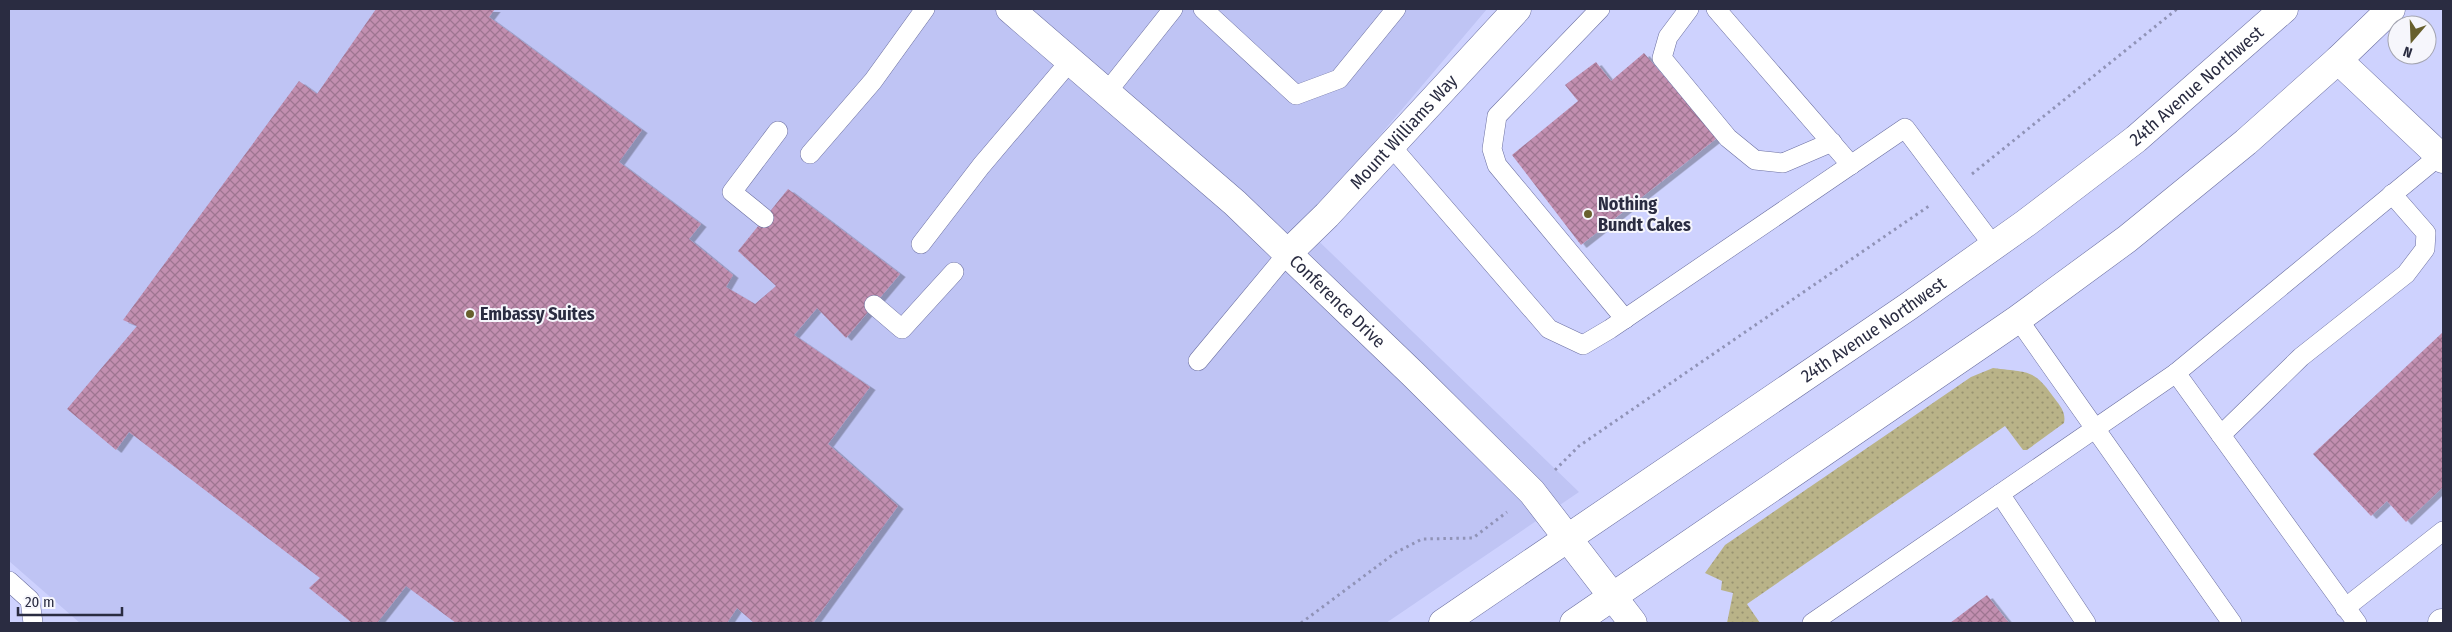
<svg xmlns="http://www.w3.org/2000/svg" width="2452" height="632" font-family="'Fira Sans Condensed',sans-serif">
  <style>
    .built { fill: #bfc4f4 }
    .grass { fill: url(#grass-dots) }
    .building { fill: url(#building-cross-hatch); filter: url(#shadow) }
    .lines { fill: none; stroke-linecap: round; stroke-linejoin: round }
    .service-casing { stroke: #6b6fa0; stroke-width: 20 }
    .minor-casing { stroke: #6b6fa0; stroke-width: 29 }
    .tertiary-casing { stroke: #6b6fa0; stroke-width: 29 }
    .secondary-casing { stroke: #6b6fa0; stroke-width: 29 }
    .path { stroke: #9093b7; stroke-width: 3; stroke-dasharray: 2.5 4; stroke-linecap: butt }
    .service { stroke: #fff; stroke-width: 19 }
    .minor { stroke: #fff; stroke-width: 28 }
    .tertiary { stroke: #fff; stroke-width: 28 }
    .secondary { stroke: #fff; stroke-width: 28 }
    .poi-dot { fill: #68602d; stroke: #f6f6fc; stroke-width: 2 }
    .labels { text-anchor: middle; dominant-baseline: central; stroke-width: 4; stroke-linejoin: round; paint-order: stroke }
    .street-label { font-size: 18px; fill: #2a2c41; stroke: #f6f6fc }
    .poi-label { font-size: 18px; font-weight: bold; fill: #2a2c41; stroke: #f6f6fc; text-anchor: start }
  </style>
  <defs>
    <pattern id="grass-dots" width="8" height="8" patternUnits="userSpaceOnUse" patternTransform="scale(1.25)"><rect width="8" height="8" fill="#b9b388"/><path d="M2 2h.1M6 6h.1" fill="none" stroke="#979271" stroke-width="1.8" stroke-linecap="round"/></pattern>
    <pattern id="building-cross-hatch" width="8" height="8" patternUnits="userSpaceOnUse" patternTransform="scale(1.25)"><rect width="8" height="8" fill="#c28fb0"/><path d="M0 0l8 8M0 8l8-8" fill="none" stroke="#9e7591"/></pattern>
    <filter id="shadow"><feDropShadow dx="5.5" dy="3" stdDeviation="0" flood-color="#0004"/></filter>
  </defs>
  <rect width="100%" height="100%" fill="#ced2fe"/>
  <polygon class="built" points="9,9 1487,9 1303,226 1579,492 1386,623 80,623 9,561"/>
  <path class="grass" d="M1993 368C2029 373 2033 368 2055 399 2061 407 2066 413 2064 423L2027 450H2023L2005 426 1747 604 1760 623H1727L1733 593 1721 590 1722 581 1705 573 1725 545 1971 377Z"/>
  <g class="building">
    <polygon points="376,9 495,9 489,17 642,130 619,162 701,224 689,239 733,275 726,287 755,304 776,286 738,251 788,189 900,274 846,338 817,308 794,335 870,387 828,444 898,506 813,623 754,623 737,608 727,623 456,623 406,586 377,623 352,623 309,588 320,578 129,432 116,450 67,409 137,326 123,320 299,81 317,94"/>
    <polygon points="1644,53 1717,138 1581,245 1512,155 1578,101 1565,85 1596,62 1611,81"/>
    <polygon points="2443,332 2443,487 2406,522 2387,501 2371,516 2313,454"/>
    <polygon points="1987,595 2009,623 1950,623"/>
  </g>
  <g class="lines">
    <g class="service-casing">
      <g id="service">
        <polyline points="1203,9 1296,95 1339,79 1396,9"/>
        <polyline points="1600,9 1497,116 1492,149 1497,165 1625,319"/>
        <polyline points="1689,9 1668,37 1662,58 1728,138 1755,160 1783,163 1832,142"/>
        <polyline points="1716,9 1851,165"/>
        <polyline points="1107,92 1173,9"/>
        <polyline points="1391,146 1549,329 1583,345 1610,329 1905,128 1993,245"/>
        <polyline points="810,154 873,81 925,9"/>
        <polyline points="764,218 732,192 778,131"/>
        <polyline points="921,244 981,166 1071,60"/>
        <polyline points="874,305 902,329 954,272"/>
        <polyline points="2018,319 2232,623"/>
        <polyline points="1198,361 1287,254"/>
        <polyline points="2176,373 2357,623"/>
        <polyline points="2221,435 2301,357 2406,274 2425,249 2426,233 2392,194"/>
        <polyline points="2000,494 2086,623"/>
        <polyline points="9,581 30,600 33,623"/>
        <polyline points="2345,608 2443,531"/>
        <polyline points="1812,623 2176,373 2439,156"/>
      </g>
    </g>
    <g class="minor-casing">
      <g id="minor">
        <polyline points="2338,60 2443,159"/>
        <polyline points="2442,623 2443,623"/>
      </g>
    </g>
    <g class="tertiary-casing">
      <g id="tertiary">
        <path id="s1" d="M1010 9 1235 203 1413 374 1532 492 1633 623"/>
        <path id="s2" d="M1287 254 1327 215 1517 9"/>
      </g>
    </g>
    <g class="secondary-casing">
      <g id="secondary">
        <path id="s3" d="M1443 623 1909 306 2026 223 2136 139 2284 9"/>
        <polyline points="1574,623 2018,319 2127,239 2246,142 2338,60 2391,9"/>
      </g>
    </g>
    <g class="path">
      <polyline points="1972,174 2177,9"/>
      <polyline points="1555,470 1579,446 1929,206"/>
      <polyline points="1301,623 1395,553 1422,539 1473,538 1507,512"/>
    </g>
    <use href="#service" class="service"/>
    <use href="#minor" class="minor"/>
    <use href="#tertiary" class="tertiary"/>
    <use href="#secondary" class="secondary"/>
  </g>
  <g class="poi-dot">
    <circle cx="1588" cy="214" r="5"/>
    <circle cx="470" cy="314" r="5"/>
  </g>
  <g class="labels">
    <g class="street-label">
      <text stroke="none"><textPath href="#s3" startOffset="926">24th Avenue Northwest</textPath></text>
      <text stroke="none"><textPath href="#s2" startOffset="169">Mount Williams Way</textPath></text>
      <text stroke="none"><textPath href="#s1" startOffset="439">Conference Drive</textPath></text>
      <text stroke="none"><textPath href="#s3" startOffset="521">24th Avenue Northwest</textPath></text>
    </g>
    <g class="poi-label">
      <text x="1598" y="204">Nothing<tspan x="1598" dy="21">Bundt Cakes</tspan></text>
      <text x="480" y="314">Embassy Suites</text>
    </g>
  </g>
  <rect width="2452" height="632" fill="none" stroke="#2a2c41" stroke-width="20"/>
  <g transform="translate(2412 40) rotate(199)"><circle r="24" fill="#f6f6fc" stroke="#a4a5b1"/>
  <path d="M0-4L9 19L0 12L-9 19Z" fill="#68602d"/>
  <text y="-8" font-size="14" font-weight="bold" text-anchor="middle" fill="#2a2c41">N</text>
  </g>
  <path d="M18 607v8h104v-8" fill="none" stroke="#2a2c41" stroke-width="2.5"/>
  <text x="25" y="607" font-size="15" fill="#2a2c41" stroke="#f6f6fc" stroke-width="4" paint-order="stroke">20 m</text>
</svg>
